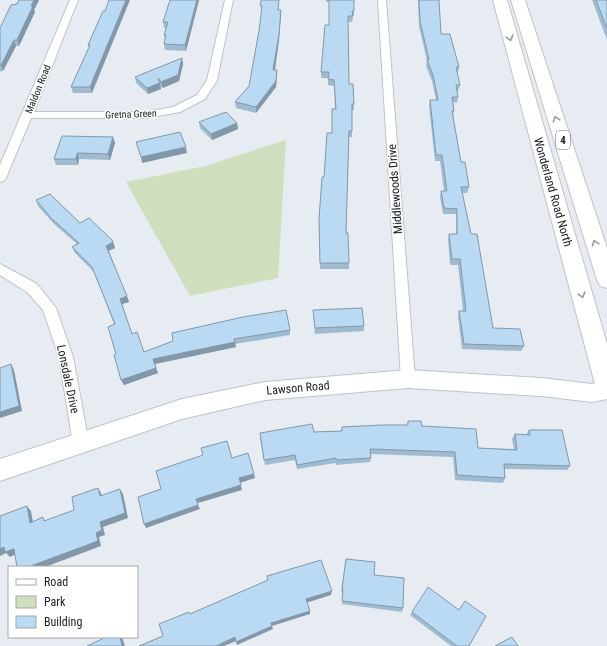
<svg xmlns="http://www.w3.org/2000/svg" width="607" height="646" font-family="'Roboto Condensed',sans-serif">
  <style>
    .green { fill: #d0debd }
    .lines { fill: none; stroke-linecap: round; stroke-linejoin: round }
    .street-casing { stroke: #bdc4c9; stroke-width: 2 }
    .secondary-casing { stroke: #bdc4c9; stroke-width: 2 }
    .primary-casing { stroke: #bdc4c9; stroke-width: 2 }
    .street { fill: #fff; fill-rule: evenodd }
    .secondary { fill: #fff; fill-rule: evenodd }
    .primary { fill: #fff; fill-rule: evenodd }
    .wall { fill: #a0bbd0 }
    .shaded-wall { fill: #8298a9 }
    .building { fill: #bad9f2; stroke: #8298a9 }
    .oneway { stroke: #9b9c9c }
    .labels { text-anchor: middle; dominant-baseline: central; stroke-width: 3; stroke-linejoin: round; paint-order: stroke }
    .far-street-label { font-size: 10px; fill: #202224; stroke: #fff }
    .shield { fill: #fff; stroke: #636466; stroke-width: 1 }
    .shield-label { font-size: 11px; font-weight: bold; fill: #202224 }
    .street-label { font-size: 12px; fill: #202224; stroke: #fff }
  </style>
  <rect width="100%" height="100%" fill="#e6ecf2"/>
  <polygon class="green" points="286,140 278,278 190,296 126,182 205,166"/>
  <g class="lines">
    <g class="street-casing">
      <g id="street">
        <polygon points="70,0 78,0 34,112 146,112 173,107 197,95 207,80 225,0 233,0 217,80 205,99 180,112 146,118 31,118 6,178 4,181 0,182 0,165"/>
        <polygon points="378,0 386,0 415,379 413,383 408,385 403,383 401,379"/>
        <polygon points="0,264 37,284 56,308 73,357 89,444 87,449 81,451 75,449 73,444 59,357 43,310 27,292 0,275"/>
      </g>
    </g>
    <g class="secondary-casing">
      <polygon id="secondary" points="408,370 541,378 592,384 607,381 607,399 592,402 541,396 408,388 265,400 182,419 0,481 0,459 182,399 265,382"/>
    </g>
    <g class="primary-casing">
      <g id="primary">
        <polygon points="493,0 507,0 607,344 607,394 599,391 595,384"/>
        <polygon points="511,0 525,0 607,248 607,288 600,286 597,280"/>
      </g>
    </g>
    <use href="#street" class="street"/>
    <use href="#secondary" class="secondary"/>
    <use href="#primary" class="primary"/>
  </g>
  <g class="wall">
    <polygon points="19,0 39,0 34,10 35,12 19,46 16,46 3,71 1,71 0,73 0,28"/>
    <polygon points="170,0 199,0 186,51 165,50 164,44 165,40 164,35 166,28 164,28 163,22"/>
    <polygon points="261,0 279,0 279,10 281,16 279,40 275,70 277,76 276,87 256,113 236,108 235,102 249,86 259,31 262,12 261,12"/>
    <polygon points="326,0 354,0 354,16 353,16 352,22 348,22 349,84 354,104 354,110 352,110 352,137 349,137 346,233 349,263 349,269 320,269 319,219 324,177 332,133 335,109 334,86 328,85 328,78 321,78 321,72 329,25 329,2 326,2"/>
    <polygon points="418,0 439,0 441,34 459,67 458,73 457,73 460,85 458,91 457,91 458,97 457,103 453,102 454,111 453,116 461,162 469,187 467,193 462,193 471,234 493,328 524,346 521,351 462,349 458,316 459,311 463,311 458,265 450,265 448,240 449,234 456,234 456,214 443,214 440,197 441,191 444,191 440,161 435,161 429,106 430,100 436,100 432,81 426,66 427,61 419,26"/>
    <polygon points="592,0 607,0 607,39 604,32"/>
    <polygon points="105,11 92,93 73,93 71,87 89,48 88,45"/>
    <polygon points="182,58 183,64 179,81 163,88 160,86 161,89 148,94 136,83 135,77"/>
    <polygon points="199,122 237,123 238,129 212,140 200,128"/>
    <polygon points="113,137 115,143 110,160 79,159 78,165 56,165 54,159"/>
    <polygon points="36,200 80,223 113,242 115,248 109,251 129,302 122,304 132,334 144,352 290,330 290,335 235,344 236,347 155,364 158,373 124,385 116,354 114,324 94,272 75,253 72,247 77,244 54,224 38,206"/>
    <polygon points="313,310 364,326 364,331 315,334"/>
    <polygon points="408,421 478,448 514,449 512,439 515,434 526,435 529,430 570,466 567,470 504,469 505,478 503,483 455,480 453,457 371,454 371,458 370,462 336,465 336,463 297,469 295,460 265,465 260,438 314,432 341,431 342,427 407,425"/>
    <polygon points="346,559 374,575 403,608 402,612 342,604 343,591 341,592"/>
    <polygon points="459,610 469,646 451,646 410,615 412,612"/>
  </g>
  <g class="shaded-wall">
    <polygon points="34,0 39,0 34,10 35,12 19,46 17,40"/>
    <polygon points="126,0 130,0 92,93 90,87"/>
    <polygon points="197,0 199,0 186,51 185,45"/>
    <polygon points="281,10 279,40 274,76 273,70"/>
    <polygon points="14,40 16,46 3,71 1,65"/>
    <polygon points="182,58 183,64 179,81 163,88 161,82"/>
    <polygon points="277,70 277,76 276,87 256,113 256,107"/>
    <polygon points="160,83 161,89 148,94 147,88"/>
    <polygon points="237,123 238,129 212,140 211,134"/>
    <polygon points="113,137 115,143 110,160 108,154"/>
    <polygon points="186,147 187,153 142,163 141,157"/>
    <polygon points="77,153 79,159 78,165 76,159"/>
    <polygon points="113,242 115,248 108,251 106,246"/>
    <polygon points="127,296 129,302 122,304 120,299"/>
    <polygon points="235,342 236,347 155,364 153,359"/>
    <polygon points="11,364 14,370 22,411 0,418 0,412"/>
    <polygon points="156,368 158,373 124,385 121,380"/>
    <polygon points="254,474 255,478 240,483 239,478"/>
    <polygon points="241,485 242,490 198,503 196,499"/>
    <polygon points="98,488 101,493 103,501 100,496"/>
    <polygon points="120,489 123,494 128,518 103,527 105,535 99,537 101,546 45,567 28,567 96,533 100,522"/>
    <polygon points="198,505 200,509 146,528 144,524"/>
    <polygon points="27,506 31,511 34,528 30,523"/>
    <polygon points="4,547 14,549 18,553 10,557 6,553 0,556 0,549"/>
    <polygon points="332,591 331,595 306,603 306,599"/>
    <polygon points="310,611 310,614 272,626 273,629 237,645 236,642 271,623"/>
    <polygon points="120,637 122,637 125,646 122,646"/>
    <polygon points="235,637 236,641 224,646 216,646"/>
  </g>
  <g class="building">
    <polygon points="19,0 34,0 31,6 33,6 17,40 14,40 1,65 0,65 0,28 11,5 17,4"/>
    <polygon points="109,0 126,0 90,87 71,87 90,45 88,45 103,11 105,11"/>
    <polygon points="170,0 197,0 185,45 164,44 166,35 164,35 168,22 163,22"/>
    <polygon points="261,0 279,0 278,10 281,10 279,34 273,70 277,70 276,81 256,107 235,102 249,86 259,31 262,6 260,6"/>
    <polygon points="329,0 354,0 354,11 352,11 353,16 348,16 349,84 353,84 354,104 352,104 352,131 349,131 346,233 348,233 349,263 320,263 319,219 322,177 324,177 327,133 332,133 332,109 336,109 334,80 328,79 329,72 321,72 325,25 329,25"/>
    <polygon points="419,0 439,0 441,34 450,34 459,67 456,67 460,85 456,85 458,97 452,97 454,111 452,111 461,162 465,162 469,187 461,187 471,234 477,234 493,328 520,329 524,346 464,344 459,311 466,311 460,259 452,259 449,234 457,234 457,209 444,208 441,191 447,191 442,155 436,155 430,100 438,100 433,75 427,60 429,60 420,21"/>
    <polygon points="596,0 607,0 607,28 606,26"/>
    <polygon points="182,58 178,75 161,82 158,78 160,83 147,88 135,77"/>
    <polygon points="226,112 237,123 211,134 199,122"/>
    <polygon points="180,132 186,147 141,157 136,142"/>
    <polygon points="62,136 113,137 108,154 77,153 76,159 54,159"/>
    <polygon points="50,194 80,223 89,218 112,240 113,242 106,246 127,296 120,299 132,334 137,332 144,352 173,341 172,333 243,317 286,310 290,330 234,339 235,342 153,359 156,368 121,380 114,355 116,354 108,327 115,324 92,267 72,247 79,243 51,218 36,200"/>
    <polygon points="362,308 364,326 315,328 313,310"/>
    <polygon points="11,364 19,406 0,412 0,368"/>
    <polygon points="408,421 421,421 422,426 476,429 478,448 517,450 515,434 530,435 529,430 562,430 570,466 504,464 505,478 457,475 455,452 370,449 371,458 337,460 336,458 297,465 295,455 264,460 260,433 312,424 314,432 342,431 342,427 381,425 408,425"/>
    <polygon points="227,441 232,458 248,453 254,474 239,478 241,485 196,499 198,505 144,524 138,497 161,489 156,471 203,455 201,448"/>
    <polygon points="98,488 100,496 120,489 125,513 100,522 102,530 96,533 98,541 28,567 17,567 14,549 5,552 4,547 0,549 0,516 27,506 30,523 43,517 44,521 74,510 72,497"/>
    <polygon points="346,559 375,562 374,575 404,578 403,608 342,601 343,588 342,588"/>
    <polygon points="321,560 332,591 306,599 310,611 271,623 272,626 236,642 235,637 216,646 139,646 163,636 159,624 189,612 190,614 268,580 267,576"/>
    <polygon points="428,587 459,610 465,601 486,616 469,646 457,646 412,612"/>
    <polygon points="106,637 120,637 122,646 87,646"/>
    <polygon points="512,637 518,646 495,646"/>
  </g>
  <defs><path id="oneway-chevron" d="M-2-3.5L2.5 0L-2 3.5" fill="none" stroke-width="1.6" stroke-linecap="round" stroke-linejoin="round"/></defs>
  <g class="oneway">
    <use href="#oneway-chevron" transform="translate(510 38) rotate(74)"/>
    <use href="#oneway-chevron" transform="translate(556 119) rotate(-108)"/>
    <use href="#oneway-chevron" transform="translate(595 243) rotate(-108)"/>
    <use href="#oneway-chevron" transform="translate(582 295) rotate(74)"/>
  </g>
  <g class="labels">
    <g class="far-street-label">
      <text transform="translate(38 89) rotate(-68)">Maldon Road</text>
      <text transform="translate(131 114) rotate(-2)">Gretna Green</text>
    </g>
    <rect class="shield" x="556" y="131" width="14" height="18" rx="3"/>
    <g class="shield-label">
      <text x="563" y="140">4</text>
    </g>
    <g class="street-label">
      <text transform="translate(395 189) rotate(-94)">Middlewoods Drive</text>
      <text transform="translate(553 192) rotate(74)">Wonderland Road North</text>
      <text transform="translate(68 379) rotate(78)">Lonsdale Drive</text>
      <text transform="translate(298 388) rotate(-5)">Lawson Road</text>
    </g>
  </g>
  <rect x="8" y="566" width="130" height="72" fill="#ffffff" stroke="#a6a7a7"/>
  <rect x="16" y="579" width="20" height="6" fill="#ffffff" stroke="#a6a7a7"/>
  <text x="44" y="586" font-size="12" fill="#202224">Road</text>
  <rect x="16" y="596" width="20" height="12" fill="#d0debd" stroke="#a6a7a7"/>
  <text x="44" y="606" font-size="12" fill="#202224">Park</text>
  <rect x="16" y="616" width="20" height="12" fill="#bad9f2" stroke="#a6a7a7"/>
  <text x="44" y="626" font-size="12" fill="#202224">Building</text>
</svg>
